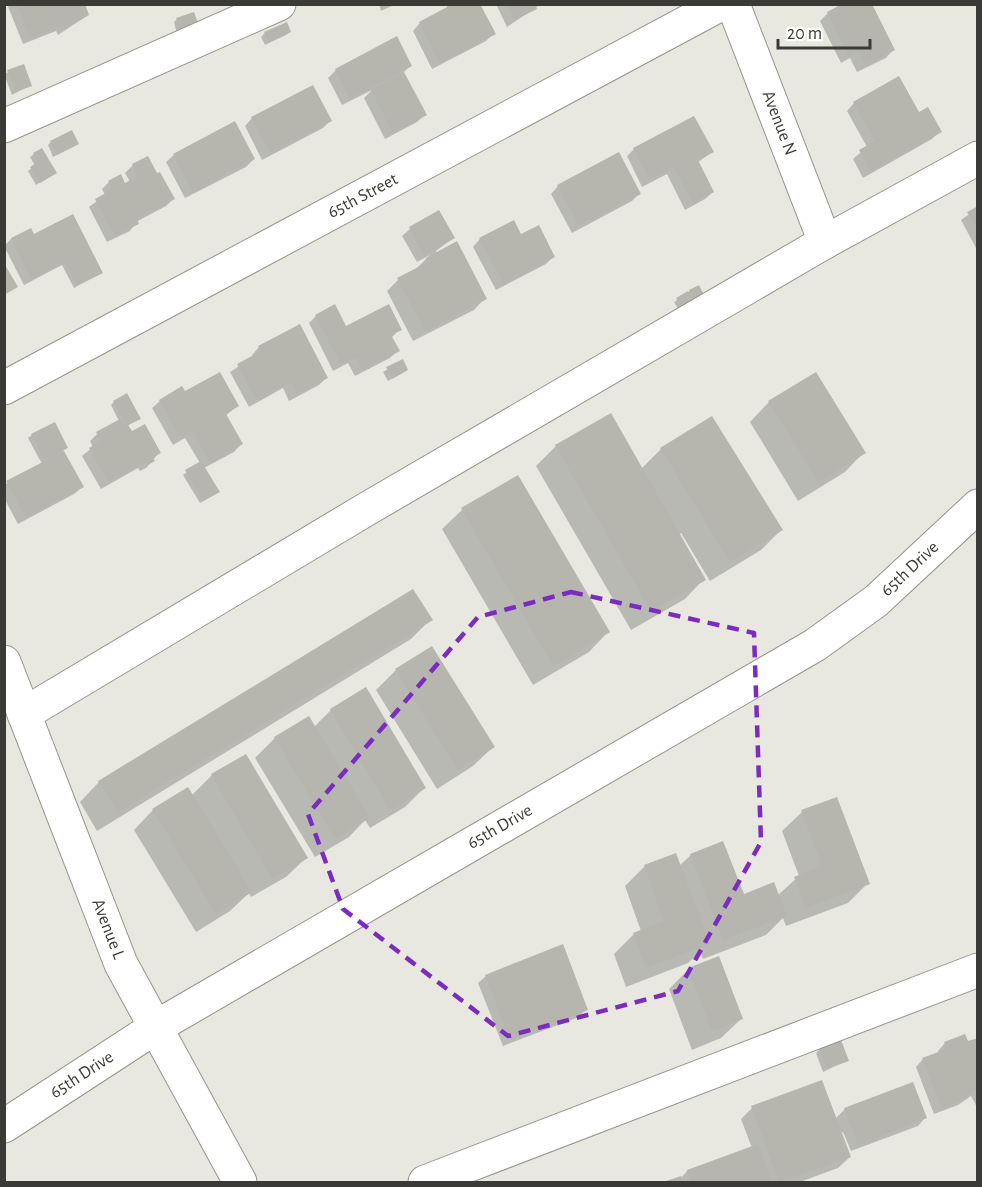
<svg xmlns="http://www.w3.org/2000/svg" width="982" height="1187" font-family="'Alegreya Sans',sans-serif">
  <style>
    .shadow { fill: #0003 }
    .building { fill: #b6b6af }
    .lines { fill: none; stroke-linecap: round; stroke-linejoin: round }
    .minor-casing { stroke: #94948d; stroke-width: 35 }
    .minor { stroke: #fff; stroke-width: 33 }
    .marked { fill: none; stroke: #7b2cbf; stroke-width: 4.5; stroke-dasharray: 12 8; stroke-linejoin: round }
    .labels { text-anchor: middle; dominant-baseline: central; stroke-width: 4.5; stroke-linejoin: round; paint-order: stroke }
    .street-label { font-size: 18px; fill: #3a3a37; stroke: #fffffe }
  </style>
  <rect width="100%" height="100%" fill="#e8e8e1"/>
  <g class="shadow">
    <polygon points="7,4 84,4 88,15 58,35 56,31 23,44"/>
    <polygon points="379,4 396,4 381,11"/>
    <polygon points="446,4 479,4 494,33 486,41 432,69 413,31 420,23 448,9"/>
    <polygon points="496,4 541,4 507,27"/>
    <polygon points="828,13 893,50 886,58 857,72 850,58 841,63 820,21"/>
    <polygon points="177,19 197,25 177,34 174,22"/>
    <polygon points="286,24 290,32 286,35 265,45 261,37 265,33"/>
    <polygon points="396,38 410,66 403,73 425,115 417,122 385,139 364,98 372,90 342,105 328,78 336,70"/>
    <polygon points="23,66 30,85 12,95 4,74"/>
    <polygon points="854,103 918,114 940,131 932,139 863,178 853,159 867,147 847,111"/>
    <polygon points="252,118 330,121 323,128 262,160 245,126"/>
    <polygon points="51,142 77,144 53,157 48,145"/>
    <polygon points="634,149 712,152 697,163 713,192 705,199 685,210 667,174 642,187 627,156"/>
    <polygon points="34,154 56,173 36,185 28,171 35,166 30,157"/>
    <polygon points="174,155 254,159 246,167 185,198 166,162"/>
    <polygon points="133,165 173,199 166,206 136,222 130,231 107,242 89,207 105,195 102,189 109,182 124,185 130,182 125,173"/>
    <polygon points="558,186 639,194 632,201 572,233 551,194"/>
    <polygon points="978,208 978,248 976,248 961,220"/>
    <polygon points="438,212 453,238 436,251 437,253 485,298 474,310 413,341 387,291 398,280 414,271 430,255 417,262 402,236 410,229"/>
    <polygon points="30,230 33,236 101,272 74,288 62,265 24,285 4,246 11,239"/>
    <polygon points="520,236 554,256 546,264 496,290 473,247 480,239"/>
    <polygon points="690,291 702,295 678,309 674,302"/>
    <polygon points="316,316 345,328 400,329 391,338 398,350 390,358 355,376 348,363 333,371 309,323"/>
    <polygon points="259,347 326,378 319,385 289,401 283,388 249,407 230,372 253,357 252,355"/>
    <polygon points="402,361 407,370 388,381 383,372"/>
    <polygon points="184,393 237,406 225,416 241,444 234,452 204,468 214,495 200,503 183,475 200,463 185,438 173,445 152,408 160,401"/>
    <polygon points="114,402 139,419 127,426 132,433 159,453 146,468 140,471 138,468 101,489 82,456 93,447 90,441 97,434 119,421 111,405"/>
    <polygon points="769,402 864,452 845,472 798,501 750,422"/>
    <polygon points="32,435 66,447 63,451 82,487 74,494 18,524 4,498 4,485 42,464 28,438"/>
    <polygon points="556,446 641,469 661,449 781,530 761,550 710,581 681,533 679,535 704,579 685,599 631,630 536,466"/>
    <polygon points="462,510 608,632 589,652 533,685 442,529"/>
    <polygon points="431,619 411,639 97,831 80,802 99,782"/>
    <polygon points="396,670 493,747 473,766 437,789 376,690"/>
    <polygon points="331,710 424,788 405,807 370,828 365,820 349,837 315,857 255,758 275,738 314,727"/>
    <polygon points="246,756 306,858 286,877 251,897 249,893 230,911 196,932 134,830 153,810 191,796 212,775"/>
    <polygon points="802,812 868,883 848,903 786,926 783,918 766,935 703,959 700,952 688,963 626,987 614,954 634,934 641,931 625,886 644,867 675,855 679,866 691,855 743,896 778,895 799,876 782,831"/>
    <polygon points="689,969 741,1019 721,1038 692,1050 669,989"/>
    <polygon points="486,976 586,1009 579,1017 503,1046 478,983"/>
    <polygon points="978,1040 978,1109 971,1096 958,1105 934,1114 916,1067 923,1059 938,1053 938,1051 945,1043 967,1043"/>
    <polygon points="819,1050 847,1060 823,1072 816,1053"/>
    <polygon points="752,1108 835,1119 845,1109 925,1118 918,1126 851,1151 843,1132 841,1133 850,1157 838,1168 800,1182 667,1182 681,1178 687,1171 752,1148 741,1119"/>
  </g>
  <g class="building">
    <polygon points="17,4 85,4 89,15 65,29 64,25 30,38"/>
    <polygon points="453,4 480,4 496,34 440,63 419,22"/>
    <polygon points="507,4 535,4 537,9 515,20"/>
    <polygon points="842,4 872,4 895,50 865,65 858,52 849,57 827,12"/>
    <polygon points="194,12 199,26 181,32 176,18"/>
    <polygon points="287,22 291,32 269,42 264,32"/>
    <polygon points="397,36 412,66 350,99 335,69"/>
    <polygon points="24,64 32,86 16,92 7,70"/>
    <polygon points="404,72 427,115 393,133 371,90"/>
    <polygon points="899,76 919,112 928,107 942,132 871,171 859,150 875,141 853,102"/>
    <polygon points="313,85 332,121 270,153 251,117"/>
    <polygon points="694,116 714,152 698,160 714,192 693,203 674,168 650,180 633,148"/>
    <polygon points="235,121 255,159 193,192 173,154"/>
    <polygon points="72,130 79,144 57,155 50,141"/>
    <polygon points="42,148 57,173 40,183 30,167 38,162 33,153"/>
    <polygon points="619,152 641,194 579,226 557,185"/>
    <polygon points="148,156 157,173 160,172 175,199 137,219 139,224 115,236 95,199 113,189 108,181 121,174 125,183 138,176 132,164"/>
    <polygon points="978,206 978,230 967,212"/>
    <polygon points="439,210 455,238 424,256 409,227"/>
    <polygon points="73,214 103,273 77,286 65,262 31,279 11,238 31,228 34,234"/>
    <polygon points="514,220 521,234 539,225 555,257 504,284 479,238"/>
    <polygon points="457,241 487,299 425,331 397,278 428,262 426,258"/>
    <polygon points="4,263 18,287 4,295"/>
    <polygon points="699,285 704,295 694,300 689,290"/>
    <polygon points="688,291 693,300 682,307 676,298"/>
    <polygon points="335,304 346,326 389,304 402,330 391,335 400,351 363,370 356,357 341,364 315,315"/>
    <polygon points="300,324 328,378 297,394 291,382 256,400 237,364 261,351 258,346"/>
    <polygon points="403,359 408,370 392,379 386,367"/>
    <polygon points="220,372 239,406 226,414 243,444 211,463 193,432 181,438 159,400 182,386 185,391"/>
    <polygon points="816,372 866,453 819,482 768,401"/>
    <polygon points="127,393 141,419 128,425 132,431 145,424 161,453 153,457 155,461 148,465 146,462 109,482 89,448 101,441 96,432 120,419 127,427 113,401"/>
    <polygon points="611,413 706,580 651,611 555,445"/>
    <polygon points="712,416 783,530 730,562 660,448"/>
    <polygon points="55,422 68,448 44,460 31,434"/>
    <polygon points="64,451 84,487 26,517 6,481"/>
    <polygon points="201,461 220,492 203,501 185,470"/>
    <polygon points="518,475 610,632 553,666 461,508"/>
    <polygon points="413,589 433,620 118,812 98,781"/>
    <polygon points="432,646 495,747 458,770 395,669"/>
    <polygon points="366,687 426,788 390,810 330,709"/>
    <polygon points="309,716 370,818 335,839 274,737"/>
    <polygon points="246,754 308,858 272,879 211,774"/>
    <polygon points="188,787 252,892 216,914 152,809"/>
    <polygon points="837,797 870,884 806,908 794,877 822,866 801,810"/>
    <polygon points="723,841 744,894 774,882 787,916 723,940 690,854"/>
    <polygon points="676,853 710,944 646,968 633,933 664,921 644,865"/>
    <polygon points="563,944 588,1010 510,1040 485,975"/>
    <polygon points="719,956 743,1019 712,1031 688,968"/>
    <polygon points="965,1034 968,1041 978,1038 978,1089 966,1094 968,1098 942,1108 922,1058 947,1049 944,1042"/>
    <polygon points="841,1040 849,1061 827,1069 819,1049"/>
    <polygon points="822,1080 851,1157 779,1182 751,1106"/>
    <polygon points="913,1082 927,1118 858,1145 844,1108"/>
    <polygon points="758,1144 772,1182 691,1182 687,1170"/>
    <polygon points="681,1176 684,1182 663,1182"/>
  </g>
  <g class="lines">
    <g class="minor-casing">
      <g id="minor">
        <polyline points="733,4 825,242"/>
        <polyline points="4,126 279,4"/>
        <polyline points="4,388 721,4"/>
        <polyline points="4,662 121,964 240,1182"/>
        <polyline points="24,714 365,510 825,242 978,158"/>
        <polyline points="4,1126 156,1027 815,645 876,601 978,506"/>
        <polyline points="425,1182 978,970"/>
      </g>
    </g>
    <use href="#minor" class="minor"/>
  </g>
  <path class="marked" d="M571 592 754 633 761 842 678 991 508 1036 343 909 308 814 478 617Z"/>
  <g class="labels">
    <g class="street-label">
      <text transform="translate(779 123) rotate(69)">Avenue N</text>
      <text transform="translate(363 196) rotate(-28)">65th Street</text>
      <text transform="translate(910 569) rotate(-43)">65th Drive</text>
      <text transform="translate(500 827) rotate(-30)">65th Drive</text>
      <text transform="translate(108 929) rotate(69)">Avenue L</text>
      <text transform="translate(82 1075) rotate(-33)">65th Drive</text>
    </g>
  </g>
  <rect width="982" height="1187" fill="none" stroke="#3a3a37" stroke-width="12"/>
  <path d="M778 39v9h92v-9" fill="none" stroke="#3a3a37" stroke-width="3"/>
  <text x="787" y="39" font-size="18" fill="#3a3a37" stroke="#fffffe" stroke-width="4.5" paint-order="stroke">20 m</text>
</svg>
